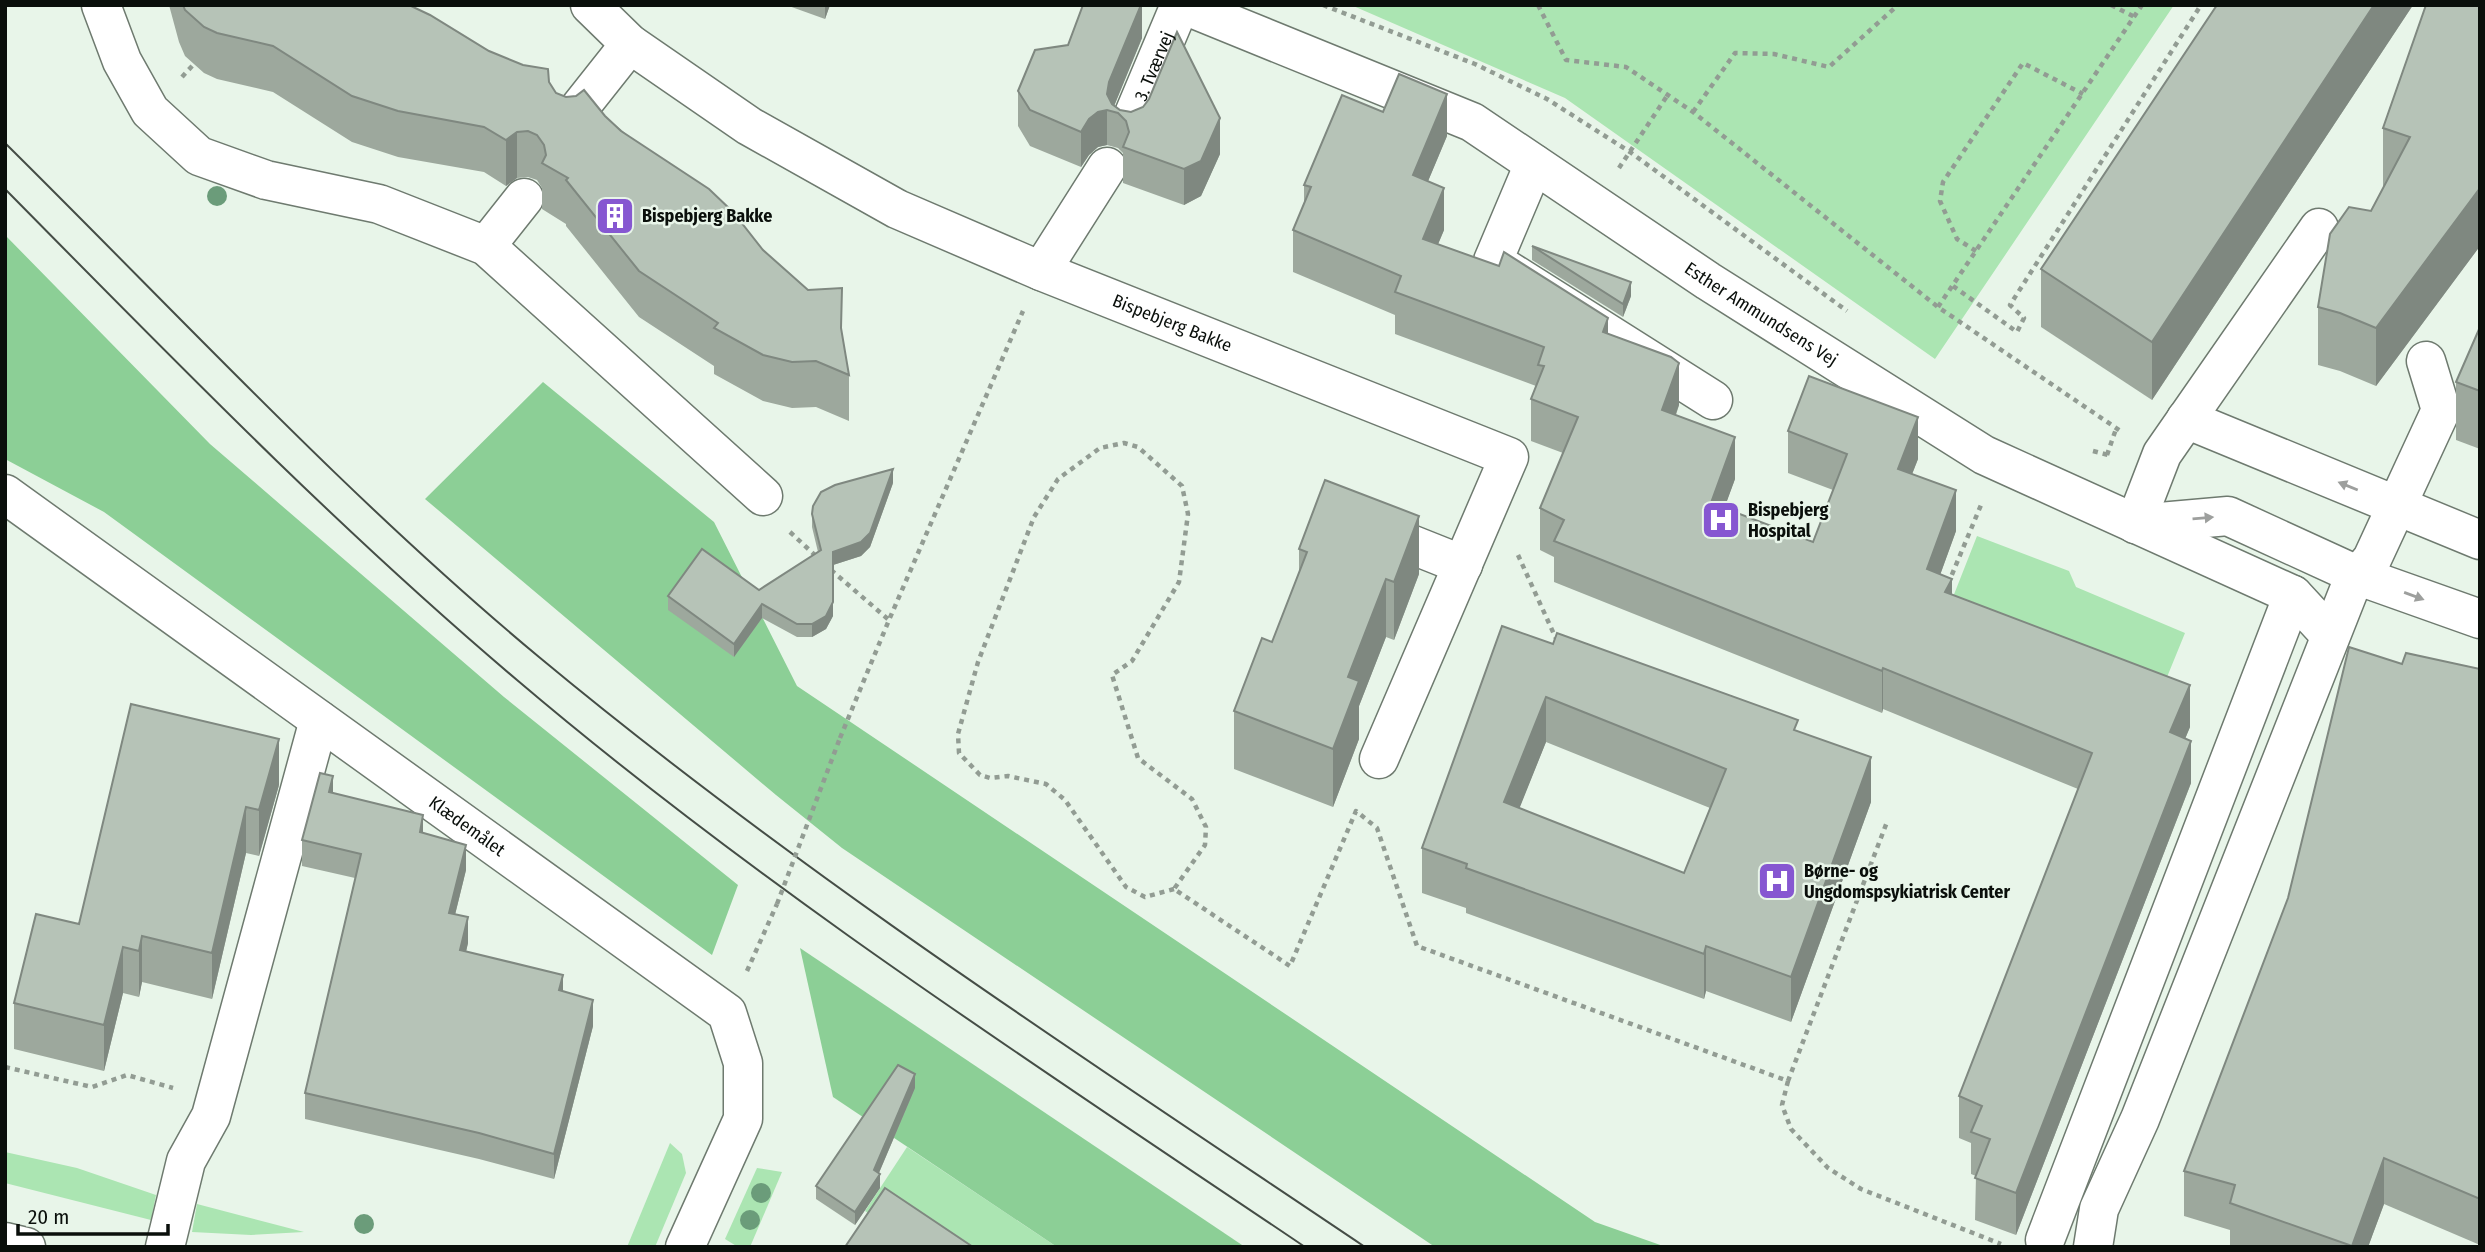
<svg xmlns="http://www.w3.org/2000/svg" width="2485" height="1252" font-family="'Fira Sans Condensed',sans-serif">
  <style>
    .green { fill: #abe5b2 }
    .forest { fill: #8ccf96 }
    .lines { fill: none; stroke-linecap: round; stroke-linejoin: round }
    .minor-casing { stroke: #6e7a6f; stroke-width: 41 }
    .path { stroke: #929c93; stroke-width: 4.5; stroke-dasharray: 5 5; stroke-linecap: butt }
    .minor { stroke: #fff; stroke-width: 38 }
    .tram { stroke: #454d46; stroke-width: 2 }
    .path-bridge { stroke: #929c93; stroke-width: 4.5; stroke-dasharray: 5 5; stroke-linecap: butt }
    .tree { fill: #6b9c7a }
    .wall { fill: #9da89d; fill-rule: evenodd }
    .shaded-wall { fill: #7f8880 }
    .building { fill: #b6c3b7; stroke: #7f8880; stroke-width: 2; fill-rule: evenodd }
    .oneway { fill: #9d9f9d }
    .labels { text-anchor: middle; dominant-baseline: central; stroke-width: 5; stroke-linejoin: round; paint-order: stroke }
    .street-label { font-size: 18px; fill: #0a0f0b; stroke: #e8f5e9 }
    .poi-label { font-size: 18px; font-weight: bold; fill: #0a0f0b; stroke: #e8f5e9; text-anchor: start }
  </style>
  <rect width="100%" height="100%" fill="#e8f5e9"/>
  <g class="green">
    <polygon points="1351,5 2174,5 1935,359 1565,98"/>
    <polygon points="1977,536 2069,571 2076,587 2185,633 2165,682 1953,597"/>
    <polygon points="670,1143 682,1154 686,1173 655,1247 627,1247"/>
    <polygon points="907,1147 1057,1247 918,1247 865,1211"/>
    <polygon points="5,1152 77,1168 156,1195 151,1220 5,1183"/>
    <polygon points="757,1168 782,1172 750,1247 738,1247 725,1239"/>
    <polygon points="197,1204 304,1232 251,1235 192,1232"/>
  </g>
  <g class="forest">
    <polygon points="5,235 210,444 504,697 738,885 712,955 104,512 5,459"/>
    <polygon points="543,382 714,522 797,686 1595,1222 1666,1247 1435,1247 842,848 776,795 425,499"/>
    <polygon points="800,948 1245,1247 1057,1247 833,1097"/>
  </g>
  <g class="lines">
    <g class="minor-casing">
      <g id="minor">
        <polyline points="101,5 122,61 150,111 199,156 266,180 379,204 486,246 763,496"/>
        <path id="s1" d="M590 5 630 44 749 126 897 209 1041 271 1509 457 1379 759"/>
        <path id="s2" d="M1184 5 1472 122 1708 281 1984 455 2293 595 2330 635"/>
        <polyline points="569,121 630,44"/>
        <path id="s3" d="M1129 126 1180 5"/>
        <polyline points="1534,164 1493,261 1713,400"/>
        <polyline points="486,246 524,198"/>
        <polyline points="1041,271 1107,167"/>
        <polyline points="2186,419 2480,540"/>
        <path id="s4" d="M5 494 727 1013 743 1063V1119L685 1247"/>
        <polyline points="2135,524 2162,454 2319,228"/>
        <polyline points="2137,524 2228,516 2359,576 2480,619"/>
        <polyline points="1370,528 1463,565"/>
        <polyline points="2045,1240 2293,595"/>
        <polyline points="5,1242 26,1247"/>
        <polyline points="165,1247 186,1161 211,1116 319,720"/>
        <polyline points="2093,1247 2099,1209 2140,1119 2351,585 2372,559 2441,410 2426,361"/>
      </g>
    </g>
    <g class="path">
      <polyline points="1323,5 1475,64 1547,99 1630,152 1847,311"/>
      <polyline points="1538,5 1566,60 1626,67 1693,112 1938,307 2122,432"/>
      <polyline points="2111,5 2135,17"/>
      <polyline points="182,77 193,65"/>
      <polyline points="1693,112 1735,53 1774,54 1829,67 1898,5"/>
      <polyline points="1619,168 1667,96"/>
      <polyline points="1976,251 1957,239 1940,201 1943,182 2023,63 2083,94"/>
      <polyline points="1953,286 2017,332 2024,318 2010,305 2201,5"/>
      <polyline points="1938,307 2142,5"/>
      <polyline points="2093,451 2112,456"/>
      <polyline points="2107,455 2116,429"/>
      <polyline points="790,532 817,557"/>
      <polyline points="1518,555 1558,643"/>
      <polyline points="831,570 889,620"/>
      <polyline points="1948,584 1981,505"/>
      <polyline points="840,738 889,620 1023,311"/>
      <polyline points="1174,889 1145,897 1126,887 1065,800 1046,784 1008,776 990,778 980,775 959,753 958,734 978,662 1034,517 1058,479 1100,448 1124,443 1138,447 1182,486 1188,514 1179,582 1132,661 1112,675 1138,758 1192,799 1206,827 1205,845 1174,889 1290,966 1356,811 1377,828 1417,946 1788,1081 1887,822"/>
      <polyline points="747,971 777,904"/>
      <polyline points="5,1067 92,1087 127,1075 173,1088"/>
      <polyline points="1788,1081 1782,1105 1791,1129 1828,1168 1861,1189 2001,1244"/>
    </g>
    <use href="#minor" class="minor"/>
    <g class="tram">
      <path d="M5 143C181 317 349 499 539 657 800 874 1084 1058 1365 1247"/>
      <path d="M5 189C172 358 336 527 517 680 764 890 1037 1066 1305 1247"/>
    </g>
    <polyline class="path-bridge" points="777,904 840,738"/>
  </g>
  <g class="tree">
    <circle cx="217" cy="196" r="10"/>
    <circle cx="761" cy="1193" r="10"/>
    <circle cx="750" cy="1220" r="10"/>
    <circle cx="364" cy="1224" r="10"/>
  </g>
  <g class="wall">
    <polygon points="169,5 409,5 489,51 549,82 556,93 605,116 763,250 842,335 849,375 849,421 816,407 792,408 763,401 714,374 714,366 639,317 566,226 566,224 542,209 542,188 537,180 528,177 517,178 506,186 484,172 398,157 352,142 273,92 217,79 204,73 185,56 179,42"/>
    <polygon points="786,5 830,5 825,19"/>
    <polygon points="1142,5 1142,38 1114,106 1120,110 1220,154 1201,196 1184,205 1123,183 1123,153 1118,148 1107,145 1098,147 1089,155 1081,167 1030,146 1018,126 1018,91 1068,45"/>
    <polygon points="2217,5 2413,5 2152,400 2041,327 2041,269"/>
    <polygon points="2480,5 2480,246 2376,386 2340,371 2318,365 2318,307 2384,186 2383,186 2383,128"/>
    <polygon points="1383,112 1447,136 1428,181 1444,230 1438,244 1608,334 1679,405 1676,415 1735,479 1724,508 1813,542 1833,490 1788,473 1788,431 1918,459 1912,474 1956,531 1940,575 1952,595 2190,727 2185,739 2191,783 2016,1235 1975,1220 1976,1176 1971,1174 1971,1143 1959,1138 1959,1096 2078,789 1883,709 1882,713 1554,582 1554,557 1540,550 1540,508 1563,453 1531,441 1531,399 1536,386 1395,334 1395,315 1293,272 1293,230 1304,203 1304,185"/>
    <polygon points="1532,246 1631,296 1623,317 1532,260"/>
    <polygon points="2480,327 2480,449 2456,440 2456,382"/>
    <polygon points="893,483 870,547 861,556 833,565 833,616 826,629 812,637 797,637 762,618 734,657 668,610 668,596 759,590 818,552 812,527 812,514"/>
    <polygon points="1299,549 1419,574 1394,640 1386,637 1359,706 1359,739 1333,807 1234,769 1234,711 1272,642 1299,572"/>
    <path d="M1553 644 1798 731 1871 802 1791 1022 1706 991 1704 999 1466 913V908L1422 893V848ZM1546 742 1710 808 1684 873 1519 808Z"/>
    <polygon points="2402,664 2480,669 2480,1245 2384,1204 2368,1247 2230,1247 2230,1230 2184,1216 2184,1171 2288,898"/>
    <polygon points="279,785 259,856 246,853 212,999 142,982 139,997 123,993 104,1071 14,1049 14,1003 79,924"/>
    <polygon points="333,793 423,833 466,870 455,915 468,943 466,952 563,991 593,1026 554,1179 479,1159 305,1119 305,1093 355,878 302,866 302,840"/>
    <polygon points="915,1088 879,1173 880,1188 855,1225 816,1199 816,1186"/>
  </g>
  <g class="shaded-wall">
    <polygon points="825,5 830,5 825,19"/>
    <polygon points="1141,5 1142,5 1142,38 1112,111 1107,94 1109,82"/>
    <polygon points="2374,5 2413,5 2152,400 2152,342"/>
    <polygon points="1447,94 1447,136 1413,217 1413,175"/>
    <polygon points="1107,110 1107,145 1098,147 1089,155 1081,167 1081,132 1089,119 1098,112"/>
    <polygon points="1220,118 1220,154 1201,196 1184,205 1184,169"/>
    <polygon points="517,132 517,178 506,186 506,140"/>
    <polygon points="1444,188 1444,230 1423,280 1423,239"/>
    <polygon points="2480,188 2480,246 2376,386 2376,328"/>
    <polygon points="1631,282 1631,296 1623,317 1623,304"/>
    <polygon points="1608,318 1608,360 1603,332"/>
    <polygon points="1679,363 1679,405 1662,451 1662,410"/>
    <polygon points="1918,417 1918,459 1898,510 1898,469"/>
    <polygon points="1735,437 1735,479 1711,545 1711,503"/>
    <polygon points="893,469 893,483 870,547 861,556 833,565 833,552"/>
    <polygon points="1956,490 1956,531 1927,611 1927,569"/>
    <polygon points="1419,516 1419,574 1394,640 1394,582"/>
    <polygon points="1386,579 1386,637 1359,706 1359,739 1333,807 1333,749 1348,677"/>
    <polygon points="1952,579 1952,621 1945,592"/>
    <polygon points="833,602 833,616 826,629 812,637 812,624"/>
    <polygon points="762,604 762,618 734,657 734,644"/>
    <polygon points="1883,668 1883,709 1882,713 1882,671"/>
    <polygon points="2190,685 2190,727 2170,774 2170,732"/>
    <polygon points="1546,697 1546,742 1504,847 1504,802"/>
    <polygon points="279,739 279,785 259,856 259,810"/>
    <polygon points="2191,741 2191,783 2016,1235 2016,1193"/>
    <polygon points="1871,757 1871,802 1791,1022 1791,977"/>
    <polygon points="333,776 333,802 329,792"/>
    <polygon points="246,807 246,853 212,999 212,953"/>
    <polygon points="423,815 423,841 420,832"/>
    <polygon points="466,845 466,870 449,939 449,913"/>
    <polygon points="468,917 468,943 460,976 460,950"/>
    <polygon points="142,936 142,982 139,997 139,951"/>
    <polygon points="1706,946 1706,991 1704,999 1704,954"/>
    <polygon points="123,947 123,993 104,1071 104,1025"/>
    <polygon points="563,975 563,1001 559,990"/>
    <polygon points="593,1000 593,1026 554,1179 554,1154"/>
    <polygon points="915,1074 915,1088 875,1182 880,1174 880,1188 855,1225 855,1212 874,1170"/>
    <polygon points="2384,1158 2384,1204 2368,1247 2352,1247"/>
  </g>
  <g class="building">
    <polygon points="183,5 409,5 430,15 489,51 523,65 548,69 549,82 556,93 566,97 576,96 584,90 605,116 621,131 709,189 733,212 763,250 808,290 842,288 841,328 849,375 816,361 792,362 763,355 714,328 718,323 639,271 566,180 568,178 542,163 546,155 544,145 537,135 528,131 517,132 506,140 484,127 398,111 352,96 273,46 217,33 204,27 185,10"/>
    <polygon points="1083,5 1141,5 1109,82 1107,94 1112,104 1120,110 1131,112 1143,107 1149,99 1177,32 1220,118 1201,161 1184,169 1123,147 1129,132 1126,121 1118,113 1107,110 1098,112 1089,119 1081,132 1030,110 1018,91 1035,50 1068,45"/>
    <polygon points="2217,5 2374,5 2152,342 2041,269"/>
    <polygon points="2426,5 2480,5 2480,188 2376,328 2340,313 2318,307 2330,234 2349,207 2371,211 2410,137 2383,128"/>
    <polygon points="1399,74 1447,94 1413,175 1444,188 1423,239 1499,266 1504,252 1608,318 1603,332 1671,357 1679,363 1662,410 1735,437 1711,503 1813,542 1847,454 1788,431 1809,376 1918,417 1898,469 1956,490 1927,569 1952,579 1945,592 2190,685 2170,732 2191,741 2016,1193 1975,1178 1990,1139 1971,1132 1982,1106 1959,1096 2092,753 1883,668 1882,671 1554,541 1564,520 1540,508 1578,417 1531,399 1544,366 1538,365 1544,347 1395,292 1401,276 1293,230 1311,187 1304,185 1342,95 1383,112"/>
    <polygon points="1532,246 1631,282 1623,304"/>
    <polygon points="2480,327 2480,391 2456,382"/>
    <polygon points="893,469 870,533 861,542 833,552 833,602 826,616 812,624 797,624 762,604 734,644 668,596 702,549 759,590 821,550 812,514 813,506 821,492 835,485"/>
    <polygon points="1325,480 1419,516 1394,582 1386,579 1348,677 1359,681 1333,749 1234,711 1262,638 1272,642 1307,552 1299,549"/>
    <path d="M1502 626 1553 644 1557 633 1798 720 1794 730 1871 757 1791 977 1706 946 1704 954 1466 868 1467 864 1422 848ZM1546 697 1726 769 1684 873 1504 802Z"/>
    <polygon points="2349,647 2402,664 2406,653 2480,669 2480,1199 2384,1158 2352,1246 2230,1203 2235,1185 2184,1171 2288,898"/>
    <polygon points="131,704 279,739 259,810 246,807 212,953 142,936 139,951 123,947 104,1025 14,1003 36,914 79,924"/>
    <polygon points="320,773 333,776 329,792 423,815 420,832 466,845 449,913 468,917 460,950 563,975 559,990 593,1000 554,1154 479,1133 305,1093 361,854 302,840"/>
    <polygon points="898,1065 915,1074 874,1170 880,1174 855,1212 816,1186"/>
    <polygon points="885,1188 973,1247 845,1247"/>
  </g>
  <defs><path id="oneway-solid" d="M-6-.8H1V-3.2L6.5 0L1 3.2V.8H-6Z" transform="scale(1.75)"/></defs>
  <g class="oneway">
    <use href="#oneway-solid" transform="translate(2348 486) rotate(-158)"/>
    <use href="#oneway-solid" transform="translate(2203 518) rotate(-5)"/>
    <use href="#oneway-solid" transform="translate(2414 596) rotate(20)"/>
  </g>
  <defs>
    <g id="building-square" transform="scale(2.0125)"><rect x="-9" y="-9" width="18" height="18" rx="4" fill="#8657d1" stroke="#e8f5e9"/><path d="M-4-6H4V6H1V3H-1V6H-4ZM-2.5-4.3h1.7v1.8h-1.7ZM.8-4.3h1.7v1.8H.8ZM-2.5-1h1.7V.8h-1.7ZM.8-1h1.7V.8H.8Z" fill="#fff"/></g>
    <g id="hospital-square" transform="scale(2.0125)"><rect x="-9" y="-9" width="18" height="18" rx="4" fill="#8657d1" stroke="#e8f5e9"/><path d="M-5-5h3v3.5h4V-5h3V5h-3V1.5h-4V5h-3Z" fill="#fff"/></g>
  </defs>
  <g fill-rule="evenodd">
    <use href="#building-square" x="615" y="216"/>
    <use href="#hospital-square" x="1721" y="520"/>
    <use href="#hospital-square" x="1777" y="881"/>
  </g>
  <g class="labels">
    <g class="street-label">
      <text stroke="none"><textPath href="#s3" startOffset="65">3. Tværvej</textPath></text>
      <text stroke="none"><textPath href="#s2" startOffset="658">Esther Ammundsens Vej</textPath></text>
      <text stroke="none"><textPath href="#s1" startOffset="668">Bispebjerg Bakke</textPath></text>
      <text stroke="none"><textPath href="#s4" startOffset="569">Klædemålet</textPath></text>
    </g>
    <g class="poi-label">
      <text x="642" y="216">Bispebjerg Bakke</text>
      <text x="1748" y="510">Bispebjerg<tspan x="1748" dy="21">Hospital</tspan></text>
      <text x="1804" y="871">Børne- og<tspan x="1804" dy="21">Ungdomspsykiatrisk Center</tspan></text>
    </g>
  </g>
  <rect width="2485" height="1252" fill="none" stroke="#0a0f0b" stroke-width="14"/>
  <path d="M18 1224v10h150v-10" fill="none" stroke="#0a0f0b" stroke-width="3.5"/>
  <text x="28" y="1224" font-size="21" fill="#0a0f0b" stroke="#e8f5e9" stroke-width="5" paint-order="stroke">20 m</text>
</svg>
